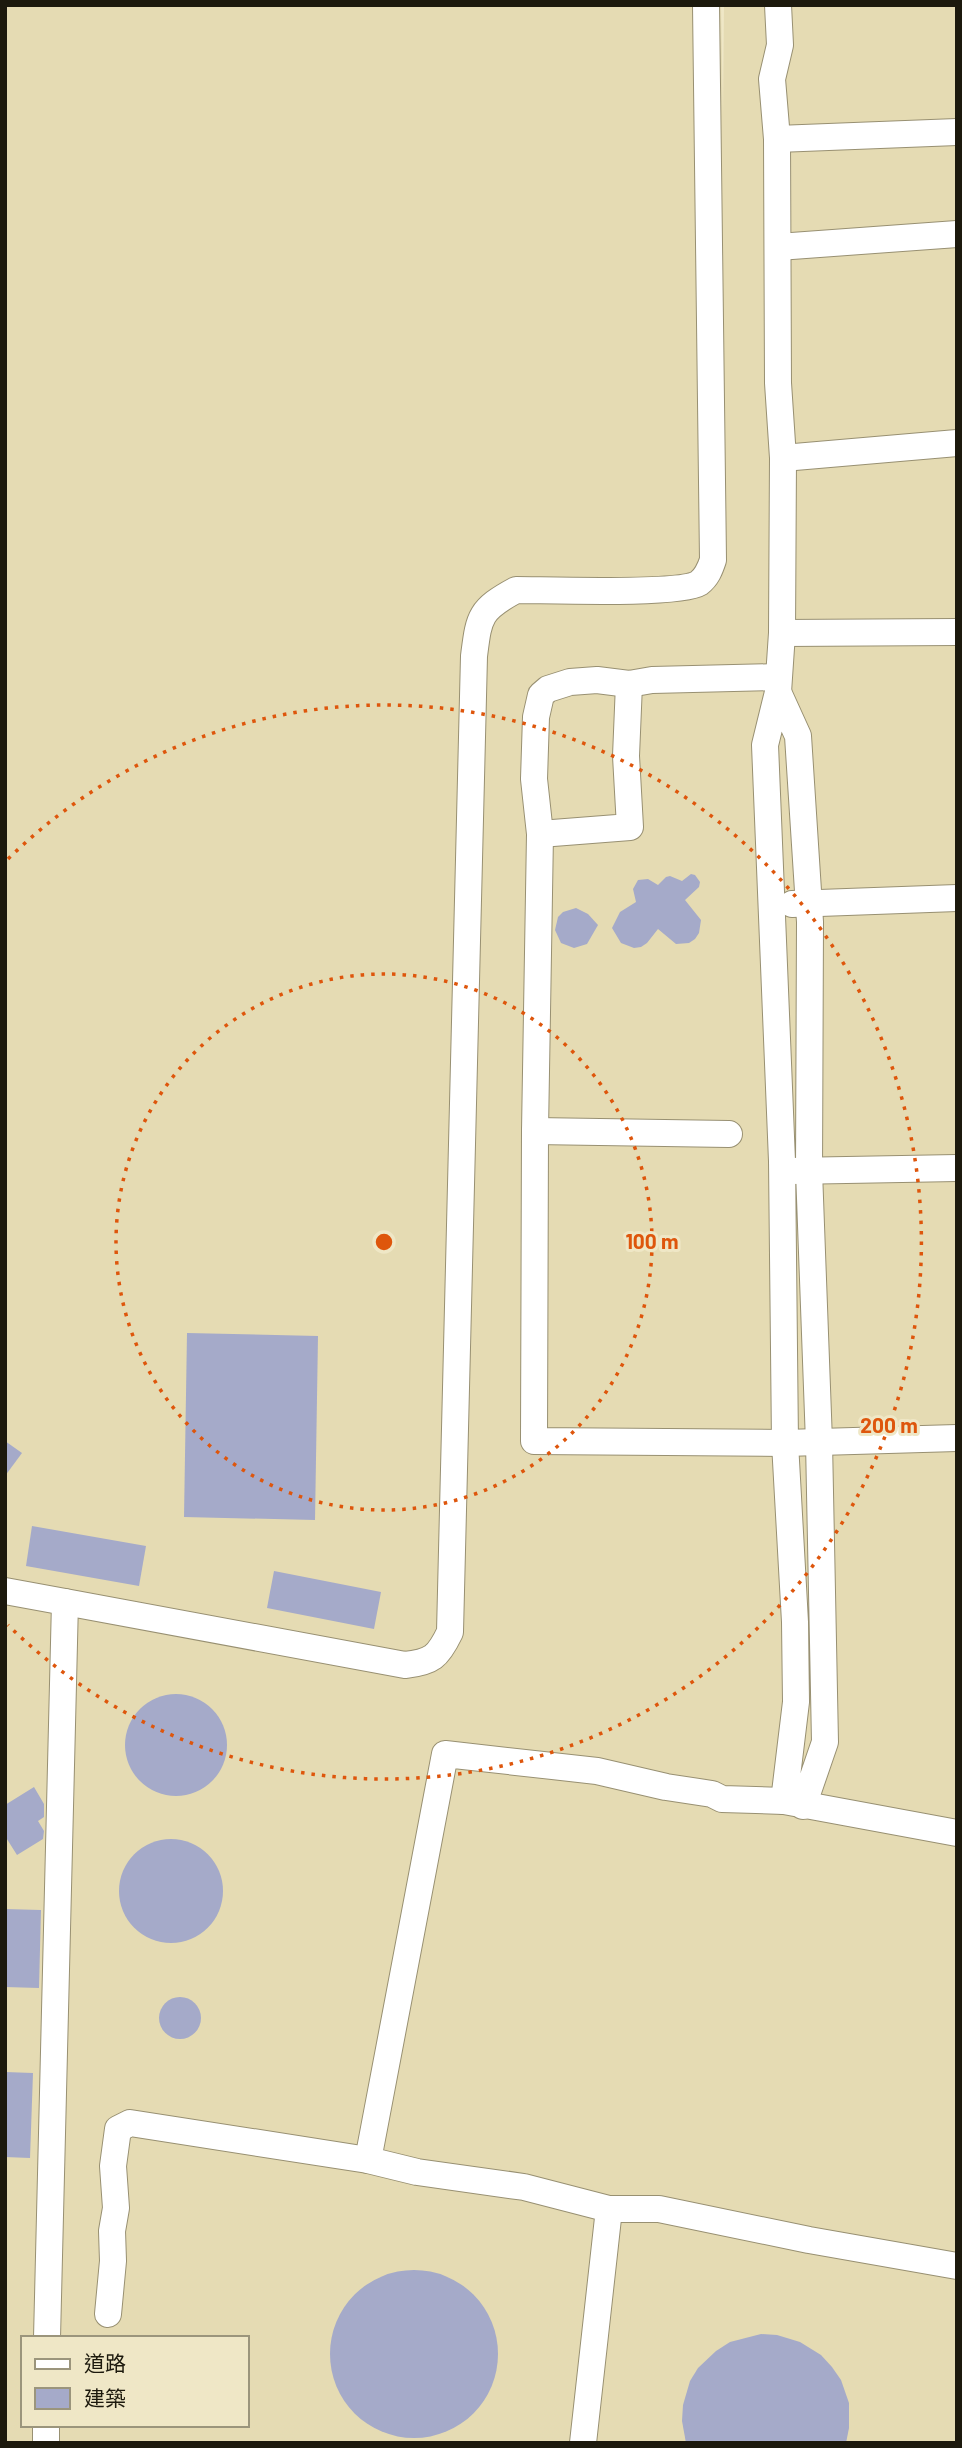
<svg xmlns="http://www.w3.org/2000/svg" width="962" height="2448" font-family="Barlow,'Noto Sans TC',sans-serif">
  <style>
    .built { fill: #e5dbb3; fill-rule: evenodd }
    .building { fill: #a5aac9 }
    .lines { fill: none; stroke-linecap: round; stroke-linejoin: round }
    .minor-casing { stroke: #989072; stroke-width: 28 }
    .minor { stroke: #fff; stroke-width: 26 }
    .ring { fill: none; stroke: #de560c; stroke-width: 3.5; stroke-dasharray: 3.5 7 }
    .centre { fill: #de560c; stroke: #efe7c6; stroke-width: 3.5 }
    .ring-label { font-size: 21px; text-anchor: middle; font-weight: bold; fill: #de560c; stroke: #efe7c6; stroke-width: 6; stroke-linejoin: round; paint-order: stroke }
  </style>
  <rect width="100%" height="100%" fill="#efe7c6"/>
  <path class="built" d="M5 5H721L723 115 724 5H957V2443H5ZM23 2338H247V2425H23Z"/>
  <g class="building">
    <polygon points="691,874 695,875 700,882 699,887 685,900 701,920 699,933 695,939 689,943 676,944 658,929 647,943 641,947 634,948 621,943 612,928 620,912 636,902 633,889 638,880 648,879 658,885 666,877 670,876 682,881"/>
    <polygon points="576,908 588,914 598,925 587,944 574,948 561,943 555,930 558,917 563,912"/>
    <polygon points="187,1333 318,1336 315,1520 184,1517"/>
    <polygon points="5,1441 22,1453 5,1476"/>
    <polygon points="32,1526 146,1546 139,1586 26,1566"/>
    <polygon points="274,1571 381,1592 374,1629 267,1608"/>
    <circle cx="176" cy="1745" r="51"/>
    <polygon points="34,1787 44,1804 44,1817 38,1821 44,1831 43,1839 17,1855 5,1836 5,1805"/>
    <circle cx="171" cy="1891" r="52"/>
    <polygon points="5,1909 41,1910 39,1988 5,1987"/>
    <circle cx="180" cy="2018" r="21"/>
    <polygon points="5,2072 33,2073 30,2158 5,2157"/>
    <circle cx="414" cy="2354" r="84"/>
    <polygon points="761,2334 777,2335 800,2342 821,2355 832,2367 841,2380 849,2403 849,2428 846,2443 686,2443 682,2421 683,2405 690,2381 698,2368 716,2351 730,2342"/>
  </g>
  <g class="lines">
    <g class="minor-casing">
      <g id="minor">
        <polyline points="777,139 957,132"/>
        <polyline points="778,247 957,234"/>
        <polyline points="783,458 957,443"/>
        <polyline points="782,633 957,632"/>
        <polyline points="778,677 652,680 629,684 597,680 570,682 548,689 541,695 536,717 534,779 540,834 535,1131 534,1441 785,1443 957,1438"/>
        <polyline points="778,692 782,633 783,458 778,383 777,139 772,79 780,45 778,5"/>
        <polyline points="540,834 630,827 626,756 629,684"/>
        <polyline points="792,904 957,898"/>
        <polyline points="535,1131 729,1134"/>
        <polyline points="791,1171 957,1168"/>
        <polyline points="5,1591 65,1602 47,2338"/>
        <path d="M65 1602 405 1665C432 1662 438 1657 450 1632L474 656C479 617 479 610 516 590 547 590 680 595 699 583 707 577 710 569 713 560L706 5"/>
        <polyline points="784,1801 796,1702 795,1622 785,1443 782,1161 765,745 778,692 798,736 810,922 809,1171 819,1442 825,1742 803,1806"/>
        <polyline points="368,2160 445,1754 597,1771 666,1787 712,1794 722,1799 784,1801 957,1833"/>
        <polyline points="108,2314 113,2261 112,2231 116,2208 113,2166 118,2129 130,2123 368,2160 417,2172 524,2187 609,2209 659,2209 809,2240 957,2266"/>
        <polyline points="46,2443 46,2425"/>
        <polyline points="583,2443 609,2209"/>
      </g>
    </g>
    <use href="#minor" class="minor"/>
  </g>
  <g class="ring">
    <circle cx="384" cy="1242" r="268"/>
    <path d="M8 859A537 537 0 1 1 8 1625"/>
  </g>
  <circle cx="384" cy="1242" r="10" class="centre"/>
  <g class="ring-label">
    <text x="652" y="1249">100 m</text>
    <text x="889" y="1433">200 m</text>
  </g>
  <rect width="962" height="2448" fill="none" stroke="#1c190d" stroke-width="14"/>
  <rect x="21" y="2336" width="228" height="91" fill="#efe7c6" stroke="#9b957c" stroke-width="2"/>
  <rect x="35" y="2359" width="35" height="10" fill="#ffffff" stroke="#9b957c" stroke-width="2"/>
  <text x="84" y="2371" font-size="21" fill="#1c190d">道路</text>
  <rect x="35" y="2388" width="35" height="21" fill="#a5aac9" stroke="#9b957c" stroke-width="2"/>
  <text x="84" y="2406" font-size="21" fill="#1c190d">建築</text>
</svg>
